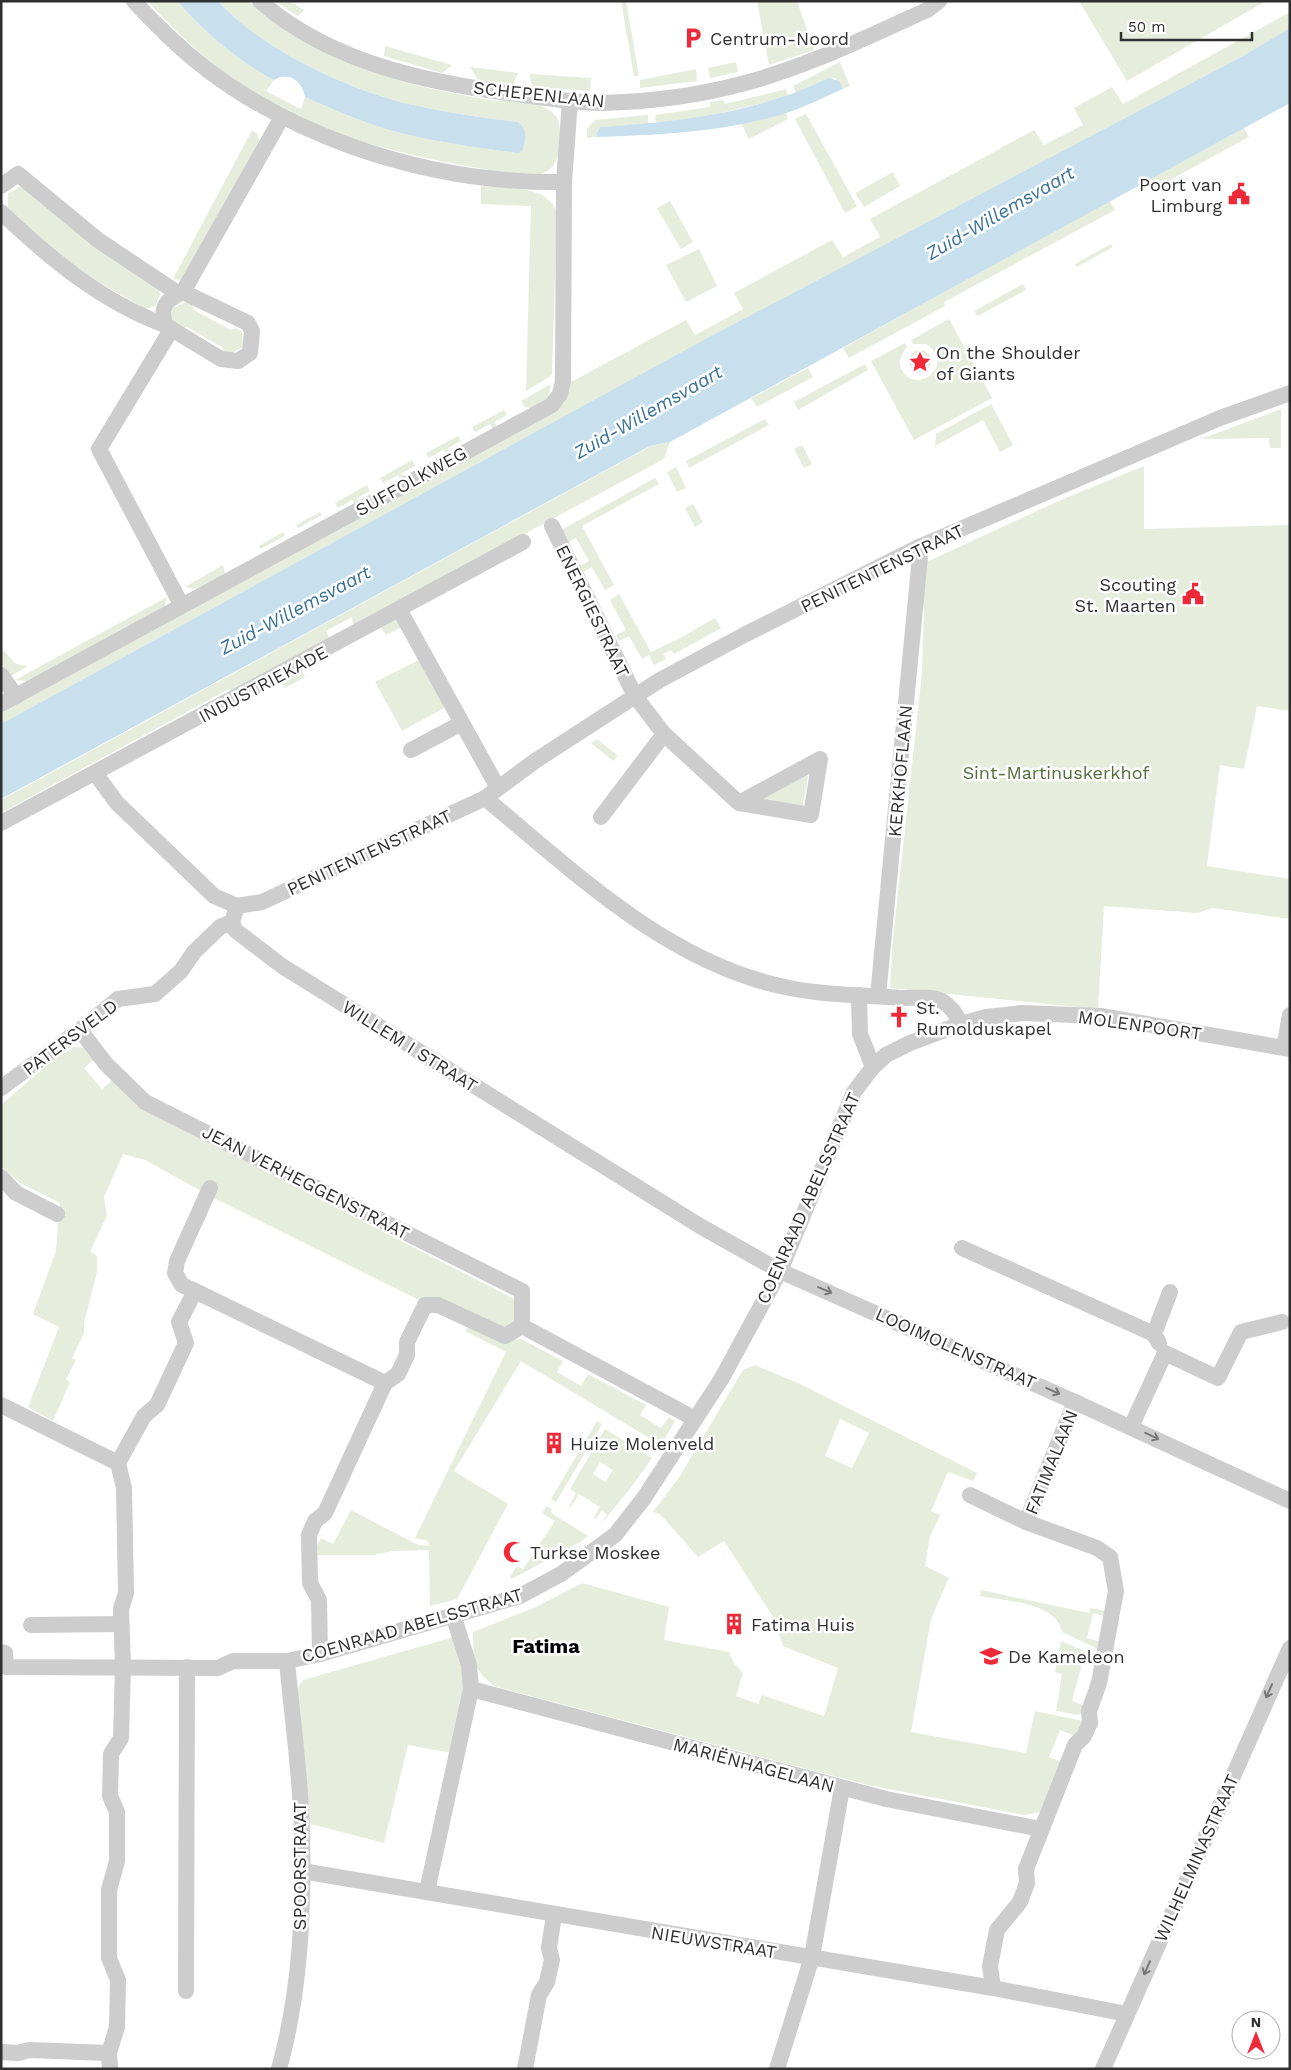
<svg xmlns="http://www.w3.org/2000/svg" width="1291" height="2070" font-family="'Work Sans',sans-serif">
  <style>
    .green { fill: #e6eddd; fill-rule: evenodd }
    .water { fill: #c8dfee }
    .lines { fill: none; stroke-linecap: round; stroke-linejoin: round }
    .minor { stroke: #cdcdcd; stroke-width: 16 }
    .oneway { stroke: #777 }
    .labels { text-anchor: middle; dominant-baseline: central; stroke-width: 5; stroke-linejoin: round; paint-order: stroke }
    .poi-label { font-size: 18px; fill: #303030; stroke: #fff; text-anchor: start }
    .street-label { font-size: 18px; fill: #303030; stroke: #fff }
    .park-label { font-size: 18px; fill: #536e3a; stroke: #fff }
    .water-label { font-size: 19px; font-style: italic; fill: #397297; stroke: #fff }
    .quarter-label { font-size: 20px; font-weight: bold; fill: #000; stroke: #fff }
  </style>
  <rect width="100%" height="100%" fill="#fff"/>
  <g class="green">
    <path d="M148 1H177C206 33 236 60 274 80L266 91 301 109 305 97C337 111 370 126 405 134 442 143 480 148 518 153L522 150 518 122C483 118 448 113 413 105 352 92 259 48 218 1 226 1 240 0 248 2 264 10 278 26 294 36 326 55 363 69 399 80 428 89 459 95 489 100 506 102 530 99 545 108 552 111 558 116 559 124 561 137 561 160 550 169 536 181 507 172 490 170 411 157 331 139 261 97 219 71 180 39 148 1Z"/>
    <polygon points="275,1 290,1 304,10 298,16"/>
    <polygon points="621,1 626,1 639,76 634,76"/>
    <polygon points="757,1 797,1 814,50 769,65"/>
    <polygon points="1079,1 1266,1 1127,81"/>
    <polygon points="1290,12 1290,29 1243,56 702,342 1,724 1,713 555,411 564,403 569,383 686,320 695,335 743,309 734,293 832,240 843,257 880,237 870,219 1034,130 1044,145 1083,125 1074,108 1112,87 1123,104"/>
    <polygon points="385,46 452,65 442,73 384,56"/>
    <polygon points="736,62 738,72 710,78 708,68"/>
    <polygon points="840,62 850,86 843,89 835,78 796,93 793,86"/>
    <polygon points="470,67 518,73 513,85 478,80"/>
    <polygon points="696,69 697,81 640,88 640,80"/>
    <polygon points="530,74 591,78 590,91 532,87"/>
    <polygon points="786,89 788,96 784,98 704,117 656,124 655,115 710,107 710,102 723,100 725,104"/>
    <polygon points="786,113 788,119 749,139 741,123"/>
    <polygon points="806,114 857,206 845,213 795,119"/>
    <polygon points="648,115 648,124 600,127 597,131 597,137 587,138 587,129 595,120"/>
    <polygon points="1244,128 1249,137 1155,188 1150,179"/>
    <polygon points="252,130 258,134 260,146 186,276 180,280 173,279"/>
    <polygon points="893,172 900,186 864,207 855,193"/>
    <path d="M481 186C507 189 546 184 557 212L552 375 526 391 531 206 481 204Z"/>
    <path d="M19 187H24L159 289 160 295 155 306 146 309C97 282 44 251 8 207V194Z"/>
    <polygon points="670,201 693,242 681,249 657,208"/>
    <polygon points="1109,201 1115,210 944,302 945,306 849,358 843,348"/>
    <polygon points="1111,244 1113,247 1077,267 1075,264"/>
    <polygon points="699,249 717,286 686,302 666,265"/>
    <polygon points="1023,284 1026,290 978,316 974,311"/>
    <polygon points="186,302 192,304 194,310 231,330 236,328 242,332 243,347 230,354 224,352 222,347 187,327 180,328 174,325 171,316 173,308"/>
    <path d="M949 319 992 398 914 440 871 361 905 343 907 347C902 353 898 360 901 368 913 398 959 365 926 344H913L911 340Z"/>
    <circle cx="920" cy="361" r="11"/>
    <polygon points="865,364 868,370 798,410 794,402"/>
    <polygon points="808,368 813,377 757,407 751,398"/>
    <polygon points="551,384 548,398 531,408 525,407 521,401"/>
    <polygon points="991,404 1013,445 1000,452 983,420 935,446 936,434"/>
    <polygon points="1281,409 1281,448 1270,448 1269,438 1201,439"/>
    <polygon points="504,410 507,415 494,422 497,427 493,429 490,424 475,432 472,427"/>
    <polygon points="765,419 769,425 689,468 686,461"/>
    <polygon points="458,436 461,441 448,448 450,453 447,455 443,450 429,458 426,453"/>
    <polygon points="670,442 664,459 353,626 352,617 326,631 330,639 232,691 227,690 1,813 1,800 651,446"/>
    <polygon points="802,445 812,464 804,468 794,449"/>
    <polygon points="412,460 415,466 402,473 405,478 401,480 398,475 383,483 380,478"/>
    <polygon points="1144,466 1144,529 1290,525 1290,711 1257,706 1244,769 1220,765 1207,866 1290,879 1290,919 1213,908 1197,913 1104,906 1098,1009 890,988 893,938 922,673 924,612 918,566 1063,499"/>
    <polygon points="676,467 686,488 677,492 667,472"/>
    <polygon points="655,478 659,484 582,526 614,585 605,590 592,567 581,573 578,567 589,561 576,538 565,544 563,529"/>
    <polygon points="367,485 370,491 357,498 359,503 356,505 352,500 338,508 335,503"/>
    <polygon points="693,504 703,522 695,527 685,508"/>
    <polygon points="320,512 322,515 298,528 296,525"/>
    <polygon points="283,532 285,536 260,549 259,546"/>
    <polygon points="223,565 225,575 195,589 185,587"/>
    <polygon points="619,594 651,652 680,638 715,618 721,628 674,654 671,650 663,654 666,659 654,665 649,655 642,659 629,636 619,641 616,635 626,630 610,600"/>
    <polygon points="167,597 164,608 29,681 15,680"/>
    <polygon points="399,617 404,626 386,635 380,626"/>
    <polygon points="1,648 16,664 28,666 11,676 1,663"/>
    <polygon points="421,659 446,707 402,731 375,682"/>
    <polygon points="301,669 305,677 285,688 280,680"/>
    <polygon points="597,739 618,756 613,761 591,743"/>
    <polygon points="806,773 808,777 802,809 760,798"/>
    <polygon points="74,1047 87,1048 95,1059 84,1068 102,1089 112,1080 136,1105 520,1302 521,1322 503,1329 437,1309 210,1196 145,1160 123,1154 104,1197 107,1216 90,1251 97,1256 97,1272 84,1323 84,1333 72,1358 76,1360 66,1379 70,1382 53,1421 28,1407 59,1327 33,1314 56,1251 60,1203 20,1183 1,1166 1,1105 55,1058"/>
    <polygon points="468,1326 505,1341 521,1339 563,1361 557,1372 581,1386 588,1374 646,1405 640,1415 661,1428 669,1417 675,1421 661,1445 521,1361 454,1471 508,1504 457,1599 430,1606 429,1550 393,1551 373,1555 318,1555 317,1546 321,1538 333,1544 351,1510 418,1545 429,1546 428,1541 415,1538 506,1352 465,1331"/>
    <path d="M755 1365 800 1384 977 1473 973 1481 948 1472 931 1511 940 1515 930 1537 925 1566 949 1578 931 1619 911 1732 1026 1753 1035 1711 1083 1721 1075 1736 1060 1730 1049 1757 1061 1762 1040 1812 1024 1815 868 1785 497 1687C471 1670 474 1660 473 1632L536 1607 582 1583 669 1607 664 1640 729 1652 734 1663 743 1673 736 1696 758 1704 762 1695 824 1716 838 1668 783 1646 772 1615 724 1541 698 1557 660 1514 653 1512 680 1476 743 1370ZM840 1419 869 1433 852 1468 825 1456Z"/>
    <polygon points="597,1421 602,1424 556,1502 551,1499"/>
    <path d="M605 1429 652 1458 629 1490 601 1524 607 1514 602 1511 595 1519H593L600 1507 579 1494 570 1508 569 1507 576 1493 570 1489ZM600 1462 613 1470 605 1482 593 1474Z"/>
    <polygon points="547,1506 552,1509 551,1513 588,1536 580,1542 512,1579 510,1577 517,1566 523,1569 555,1521 542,1513"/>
    <path d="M981 1590 1089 1613 1090 1608 1106 1611 1105 1616 1093 1613 1087 1638 1100 1642 1098 1649 1062 1632C1057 1602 1005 1601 980 1596Z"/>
    <polygon points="454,1637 464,1666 464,1691 452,1753 408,1745 384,1843 303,1822 295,1706 298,1688 303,1680"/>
    <polygon points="1061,1641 1097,1657 1084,1656 1072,1701 1083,1705 1081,1713 1078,1715 1056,1711 1062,1674 1055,1672"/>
  </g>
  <g class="water">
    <path d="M177 1H218C259 48 352 92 413 105 448 113 483 118 518 122 528 130 526 140 522 151L518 153C480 148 442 143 405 134 370 126 337 111 305 97 302 81 289 71 274 80 236 60 206 33 177 1Z"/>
    <polygon points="1290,28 1290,103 670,442 650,446 1,799 1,724 702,341 1243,56"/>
    <path d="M829 78 839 81 843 89C823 97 804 108 783 114 724 132 658 135 597 137V132L600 127C679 122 757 113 829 78Z"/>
  </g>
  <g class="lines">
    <g class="minor">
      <path d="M134 1C144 13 155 23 166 34 267 133 424 184 564 182"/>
      <path d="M260 1C331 64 433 84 524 95 549 98 574 103 599 103 648 102 698 96 745 83 809 66 867 37 927 10L939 1"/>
      <polyline points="1,186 18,174 98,240 179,294"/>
      <path d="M1 212C49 258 102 302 165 325"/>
      <path d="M183 292 248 323 252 331 250 353 238 361 221 359 165 325C160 306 166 300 183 292Z"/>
      <polyline points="183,292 282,117"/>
      <polyline points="171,330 99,449 182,606"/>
      <polyline points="552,526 635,696 664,734 739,803 811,815 820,759 739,803"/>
      <polyline points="399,609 498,788"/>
      <polyline points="1,675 16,696"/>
      <polyline points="1,704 552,405 560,394 563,381 564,182 570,101"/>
      <polyline points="411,750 462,723"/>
      <polyline points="95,773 117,803 214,896 237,906 262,902 485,798 535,761 660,680 746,634 921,546 1220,418 1290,393"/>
      <path d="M485 798C573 871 665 960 780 986 819 995 861 995 901 998 912 998 932 996 942 1001 952 1007 956 1015 961 1024"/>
      <polyline points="601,817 664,734"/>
      <polyline points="1,823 523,542"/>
      <polyline points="237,906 232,922 235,930 282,966 700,1226 780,1271 1075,1402 1290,1501"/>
      <polyline points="878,996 921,546"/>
      <polyline points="80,1030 106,1064 145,1102 522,1291 522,1326 695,1419"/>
      <polyline points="1284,1048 1290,1015"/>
      <polyline points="873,1067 886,1055 910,1043 961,1024 986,1017 1022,1013 1101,1016 1290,1049"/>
      <polyline points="1,1088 80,1030 118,999 155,994 181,971 194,952 220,927 232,922"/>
      <polyline points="1,1177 16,1193 57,1214"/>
      <polyline points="962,1248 1154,1334"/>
      <polyline points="195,1291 182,1285 175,1273 177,1261 210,1188"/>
      <polyline points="1159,1343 1154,1334 1170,1292"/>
      <polyline points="1,1405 118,1463"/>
      <polyline points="1131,1427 1165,1353 1218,1378 1241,1332 1282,1322"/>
      <polyline points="970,1495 1026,1522 1097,1548 1110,1557 1116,1591 1099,1683 1089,1711 1090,1723 1084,1736 1075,1745 1026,1869 1027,1883 1020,1902 997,1930 990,1966 993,1988"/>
      <polyline points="1026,1522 1075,1402"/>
      <polyline points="31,1625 121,1624"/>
      <polyline points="1,1652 5,1653 6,1667 218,1668 233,1661 287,1661 320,1654 520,1596 561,1574 615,1535 644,1498 722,1378 780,1271 854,1092 873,1067 860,1034 859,995"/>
      <polyline points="320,1654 319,1600 310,1583 309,1535 315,1521 325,1513 385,1383 398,1374 407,1355 407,1342 425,1305 438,1305 505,1336 522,1326"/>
      <polyline points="471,1689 886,1799 1041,1829"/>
      <polyline points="302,1871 993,1988 1127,2014"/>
      <polyline points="427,1891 471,1689 469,1665 453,1615"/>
      <polyline points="186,1991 187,1667"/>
      <polyline points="1,2052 18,2053 29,2050 109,2053"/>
      <polyline points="110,2069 109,2053 117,2027 118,1980 109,1958 109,1890 117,1861 117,1812 110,1796 111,1754 121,1738 123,1666 121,1609 126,1593 124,1488 118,1463 144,1416 157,1405 186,1343 179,1322 195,1291 385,1383"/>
      <path d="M279 2069C300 1993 304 1914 302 1835 301 1777 292 1718 287 1661"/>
      <polyline points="525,2069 539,1995 547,1982 552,1960 549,1948 554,1915"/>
      <polyline points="777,2069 812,1957 842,1788"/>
      <polyline points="1103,2069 1290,1648"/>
    </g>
  </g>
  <defs><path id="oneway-shaft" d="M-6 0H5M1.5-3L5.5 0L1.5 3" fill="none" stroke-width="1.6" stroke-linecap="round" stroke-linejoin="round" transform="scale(1.25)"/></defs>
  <g class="oneway">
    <use href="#oneway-shaft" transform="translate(825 1290) rotate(23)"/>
    <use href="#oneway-shaft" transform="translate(1053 1391) rotate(24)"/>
    <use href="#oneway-shaft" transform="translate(1152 1436) rotate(25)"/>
    <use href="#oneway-shaft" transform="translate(1269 1691) rotate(114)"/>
    <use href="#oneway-shaft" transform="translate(1147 1968) rotate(114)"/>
  </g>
  <defs>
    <g id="parking-bare" transform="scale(1.725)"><path d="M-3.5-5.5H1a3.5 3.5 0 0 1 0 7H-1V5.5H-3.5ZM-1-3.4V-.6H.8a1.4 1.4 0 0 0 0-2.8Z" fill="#ee2a39" stroke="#fff" stroke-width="2.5" paint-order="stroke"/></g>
    <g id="civic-bare" transform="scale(1.725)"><path d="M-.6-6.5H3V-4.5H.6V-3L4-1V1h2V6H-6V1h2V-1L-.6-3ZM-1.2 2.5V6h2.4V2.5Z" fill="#ee2a39" stroke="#fff" stroke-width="2.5" paint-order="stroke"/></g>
    <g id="sight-bare" transform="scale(1.725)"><path d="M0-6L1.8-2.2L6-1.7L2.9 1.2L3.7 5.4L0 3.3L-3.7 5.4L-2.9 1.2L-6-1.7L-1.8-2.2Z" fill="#ee2a39" stroke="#fff" stroke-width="2.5" paint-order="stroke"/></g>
    <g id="church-bare" transform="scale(1.725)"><path d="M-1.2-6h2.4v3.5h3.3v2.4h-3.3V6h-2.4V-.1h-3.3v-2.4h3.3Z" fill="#ee2a39" stroke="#fff" stroke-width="2.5" paint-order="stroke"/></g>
    <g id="building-bare" transform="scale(1.725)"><path d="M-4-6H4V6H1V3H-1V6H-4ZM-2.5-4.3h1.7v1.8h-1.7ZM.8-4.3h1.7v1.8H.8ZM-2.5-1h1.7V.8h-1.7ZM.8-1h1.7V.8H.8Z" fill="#ee2a39" stroke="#fff" stroke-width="2.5" paint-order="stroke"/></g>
    <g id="mosque-bare" transform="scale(1.725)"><path d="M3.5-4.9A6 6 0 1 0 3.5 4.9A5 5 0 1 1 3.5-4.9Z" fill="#ee2a39" stroke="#fff" stroke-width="2.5" paint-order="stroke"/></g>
    <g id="school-bare" transform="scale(1.725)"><path d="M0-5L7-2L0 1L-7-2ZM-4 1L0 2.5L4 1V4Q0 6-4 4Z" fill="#ee2a39" stroke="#fff" stroke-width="2.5" paint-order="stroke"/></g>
  </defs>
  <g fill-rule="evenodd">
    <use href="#parking-bare" x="693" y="38"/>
    <use href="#civic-bare" x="1239" y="194"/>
    <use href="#sight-bare" x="920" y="362"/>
    <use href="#civic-bare" x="1193" y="594"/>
    <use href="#church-bare" x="899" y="1017"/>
    <use href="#building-bare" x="554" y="1443"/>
    <use href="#mosque-bare" x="514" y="1552"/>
    <use href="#building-bare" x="734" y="1624"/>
    <use href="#school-bare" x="991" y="1656"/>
  </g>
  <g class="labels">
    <g class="poi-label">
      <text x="710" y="38">Centrum-Noord</text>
      <text x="1222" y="184" text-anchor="end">Poort van<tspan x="1222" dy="21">Limburg</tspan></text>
      <text x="936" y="352">On the Shoulder<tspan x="936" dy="21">of Giants</tspan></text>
      <text x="1176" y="584" text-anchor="end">Scouting<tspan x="1176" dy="21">St. Maarten</tspan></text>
      <text x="916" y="1007">St.<tspan x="916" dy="21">Rumolduskapel</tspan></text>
      <text x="570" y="1443">Huize Molenveld</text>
      <text x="530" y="1552">Turkse Moskee</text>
      <text x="751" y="1624">Fatima Huis</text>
      <text x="1008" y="1656">De Kameleon</text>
    </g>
    <g class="street-label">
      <text transform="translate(539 94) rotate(6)">SCHEPENLAAN</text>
      <text transform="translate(411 481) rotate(-29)">SUFFOLKWEG</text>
      <text transform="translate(882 568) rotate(-26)">PENITENTENSTRAAT</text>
      <text transform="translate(593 611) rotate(64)">ENERGIESTRAAT</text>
      <text transform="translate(263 684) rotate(-28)">INDUSTRIEKADE</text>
      <text transform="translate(900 771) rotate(-85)">KERKHOFLAAN</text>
      <text transform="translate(369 852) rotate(-25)">PENITENTENSTRAAT</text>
      <text transform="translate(1140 1025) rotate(8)">MOLENPOORT</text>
      <text transform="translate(70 1037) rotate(-37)">PATERSVELD</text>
      <text transform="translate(410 1046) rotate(32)">WILLEM I STRAAT</text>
      <text transform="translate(306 1182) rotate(27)">JEAN VERHEGGENSTRAAT</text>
      <text transform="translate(808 1198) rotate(-66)">COENRAAD ABELSSTRAAT</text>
      <text transform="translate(956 1348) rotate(24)">LOOIMOLENSTRAAT</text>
      <text transform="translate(1051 1462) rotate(-68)">FATIMALAAN</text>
      <text transform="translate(412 1625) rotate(-16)">COENRAAD ABELSSTRAAT</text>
      <text transform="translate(754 1765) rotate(15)">MARIËNHAGELAAN</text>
      <text transform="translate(1196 1858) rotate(-66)">WILHELMINASTRAAT</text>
      <text transform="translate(299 1866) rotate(-90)">SPOORSTRAAT</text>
      <text transform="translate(714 1942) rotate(9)">NIEUWSTRAAT</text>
    </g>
    <g class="park-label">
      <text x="1056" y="772">Sint-Martinuskerkhof</text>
    </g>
    <g class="water-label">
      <text transform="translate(1000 213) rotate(-30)">Zuid-Willemsvaart</text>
      <text transform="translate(648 412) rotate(-30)">Zuid-Willemsvaart</text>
      <text transform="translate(295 610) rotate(-28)">Zuid-Willemsvaart</text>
    </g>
    <g class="quarter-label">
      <text x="546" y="1646">Fatima</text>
    </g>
  </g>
  <rect width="1291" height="2070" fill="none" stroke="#303030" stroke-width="5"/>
  <g transform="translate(1256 2035)"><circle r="24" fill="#ffffff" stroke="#acacac"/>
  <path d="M0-4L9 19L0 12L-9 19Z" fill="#ee2a39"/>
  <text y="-8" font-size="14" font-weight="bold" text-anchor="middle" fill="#303030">N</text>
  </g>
  <path d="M1121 32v8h131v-8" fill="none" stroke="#303030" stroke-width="2.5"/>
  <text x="1128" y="32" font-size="15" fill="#303030" stroke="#ffffff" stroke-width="4" paint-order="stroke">50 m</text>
</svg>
